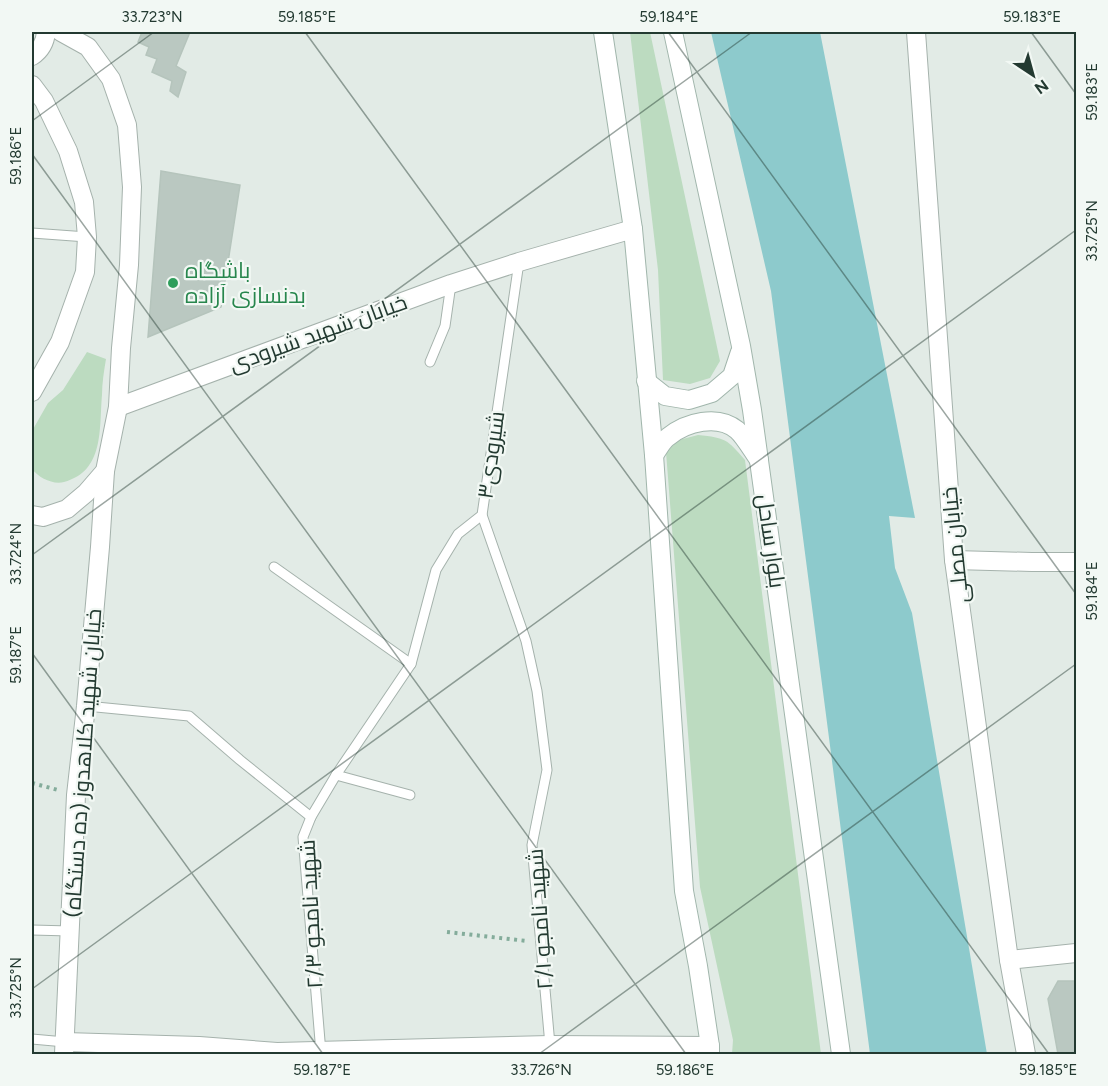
<svg xmlns="http://www.w3.org/2000/svg" width="1108" height="1086" font-family="Figtree,Cairo,sans-serif">
  <style>
    .green { fill: #bcdbc0 }
    .water { fill: #8dcacc }
    .building { fill: #bac8c1; stroke: #b5c4bc; stroke-width: 1.5 }
    .lines { fill: none; stroke-linecap: round; stroke-linejoin: round }
    .service-casing { stroke: #a5b2ac; stroke-width: 11 }
    .minor-casing { stroke: #a5b2ac; stroke-width: 20 }
    .tertiary-casing { stroke: #a5b2ac; stroke-width: 20 }
    .secondary-casing { stroke: #a1b6ac; stroke-width: 20 }
    .path { stroke: #84ac9b; stroke-width: 4; stroke-dasharray: 3 4.5; stroke-linecap: butt }
    .service { stroke: #fff; stroke-width: 9 }
    .minor { stroke: #fff; stroke-width: 18 }
    .tertiary { stroke: #fff; stroke-width: 18 }
    .secondary { stroke: #fff; stroke-width: 18 }
    .ticks { fill: none; stroke: #233a31; stroke-width: 1.5; stroke-opacity: 0.45 }
    .leisure-dot { fill: #2e9e5b; stroke: #f2f8f4; stroke-width: 2 }
    .labels { text-anchor: middle; dominant-baseline: central; stroke-width: 4.5; stroke-linejoin: round; paint-order: stroke }
    .leisure-label { font-size: 22px; fill: #27864d; stroke: #f2f8f4; text-anchor: start }
    .street-label { font-size: 22px; fill: #233a31; stroke: #f2f8f4 }
    .neatline { fill: none; stroke: #233a31; stroke-width: 2 }
    .ticks-label { font-size: 15px; text-anchor: middle; fill: #233a31 }
  </style>
  <rect width="100%" height="100%" fill="#e2ebe6"/>
  <g class="green">
    <polygon points="630,32 650,32 720,361 710,378 690,384 663,380 658,270"/>
    <path d="M87 352 106 359C104 371 102 383 102 395 99 428 105 471 64 482 53 485 39 478 32 469V431L48 403 63 390Z"/>
    <path d="M698 435C726 438 727 439 745 460L821 1054H732L733 1040 700 887 666 452 679 440Z"/>
  </g>
  <polygon class="water" points="711,32 820,32 915,518 889,516 895,568 912,613 987,1054 870,1054 771,291"/>
  <g class="building">
    <polygon points="142,32 190,32 176,66 186,72 178,97 170,91 172,81 152,72 157,59 146,55 149,47 138,42"/>
    <polygon points="161,171 240,185 221,307 148,337"/>
    <polygon points="1058,981 1076,981 1076,1054 1058,1054 1048,999"/>
  </g>
  <g class="lines">
    <g class="service-casing">
      <g id="service">
        <polyline points="32,233 87,237"/>
        <polyline points="430,362 445,326 451,284"/>
        <polyline points="482,515 526,641 537,691 547,770 532,845 550,1045"/>
        <polyline points="274,567 411,664"/>
        <polyline points="86,706 189,716 240,760 311,817"/>
        <polyline points="336,775 410,795"/>
        <polyline points="32,930 70,931"/>
        <polyline points="32,1039 65,1042"/>
        <polyline points="321,1053 303,837 311,817 336,775 411,664 436,570 458,534 482,515 519,262"/>
      </g>
    </g>
    <g class="minor-casing">
      <g id="minor">
        <polyline points="916,32 954,560 1009,960 1026,1054"/>
        <polyline points="118,407 451,284 519,262 633,229"/>
        <polyline points="954,560 1032,562 1076,562"/>
        <polyline points="1009,960 1076,953"/>
        <polyline points="65,1042 199,1046 277,1052 550,1045 710,1046"/>
      </g>
    </g>
    <g class="tertiary-casing">
      <g id="tertiary">
        <path d="M32 56C41 50 45 43 46 32"/>
        <polyline points="32,85 44,101 68,151 84,202 87,237 85,272 60,342 32,392"/>
        <polyline points="32,515 43,517 67,509 86,493 105,471 118,407 121,348 129,265 132,187 127,125 111,79 88,47 61,32"/>
        <polyline points="64,1054 76,795 86,706 100,547 105,471"/>
      </g>
    </g>
    <g class="secondary-casing">
      <g id="secondary">
        <polyline points="603,32 633,229 654,455 684,891 698,966 710,1046 710,1054"/>
        <polyline points="673,32 741,346 752,410 841,1054"/>
        <polyline points="646,381 665,396 689,400 712,393 732,376 740,352"/>
        <path d="M654 455C658 450 662 441 668 437 686 422 718 414 737 430 745 437 753 452 759 460"/>
      </g>
    </g>
    <g class="path">
      <polyline points="32,783 58,790"/>
      <polyline points="447,932 527,941"/>
    </g>
    <use href="#service" class="service"/>
    <use href="#minor" class="minor"/>
    <use href="#tertiary" class="tertiary"/>
    <use href="#secondary" class="secondary"/>
  </g>
  <path class="ticks" d="M305 32 1049 1054M668 32 1076 594M1031 32 1076 94M32 121 154 32M32 154 686 1054M32 555 752 32M32 653 323 1054M32 989 1076 230M539 1054 1076 664"/>
  <circle class="leisure-dot" cx="173" cy="283" r="6"/>
  <g class="labels">
    <g class="leisure-label">
      <text x="185" y="270">باشگاه<tspan x="185" dy="25">بدنسازی آزاده</tspan></text>
    </g>
    <g class="street-label">
      <text transform="translate(318 333) rotate(-20)">خیابان شهید شیرودی</text>
      <text transform="translate(491 455) rotate(-82)">شیرودی۳</text>
      <text transform="translate(771 541) rotate(82)">بلوار ساحل</text>
      <text transform="translate(955 545) rotate(-96)">خیابان مصلی</text>
      <text transform="translate(83 763) rotate(-86)">خیابان شهید کلاهدوز (ده دستگاه)</text>
      <text transform="translate(311 914) rotate(-93)">شهید نامجو ۲/۳</text>
      <text transform="translate(540 919) rotate(-94)">شهید نامجو ۲/۱</text>
    </g>
  </g>
  <rect width="1108" height="1086" fill="none" stroke="#f2f8f4" stroke-width="66"/>
  <g transform="translate(1033 75) rotate(144)" stroke="#f2f8f4" stroke-width="4.5" paint-order="stroke">
  <path d="M0-4.5L10 22L0 15L-10 22Z" fill="#233a31"/>
  <text y="-9" font-size="16" font-weight="bold" text-anchor="middle" fill="#233a31">N</text>
  </g>
  <rect x="33" y="33" width="1042" height="1020" class="neatline"/>
  <g class="ticks-label">
    <text x="152" y="22">33.723°N</text>
    <text x="307" y="22">59.185°E</text>
    <text x="669" y="22">59.184°E</text>
    <text x="1032" y="22">59.183°E</text>
    <text transform="translate(1092 92) rotate(-90)" y="5">59.183°E</text>
    <text transform="translate(16 156) rotate(-90)" y="5">59.186°E</text>
    <text transform="translate(1092 231) rotate(-90)" y="5">33.725°N</text>
    <text transform="translate(16 554) rotate(-90)" y="5">33.724°N</text>
    <text transform="translate(1092 591) rotate(-90)" y="5">59.184°E</text>
    <text transform="translate(16 655) rotate(-90)" y="5">59.187°E</text>
    <text transform="translate(16 988) rotate(-90)" y="5">33.725°N</text>
    <text x="322" y="1075">59.187°E</text>
    <text x="541" y="1075">33.726°N</text>
    <text x="685" y="1075">59.186°E</text>
    <text x="1048" y="1075">59.185°E</text>
  </g>
</svg>
